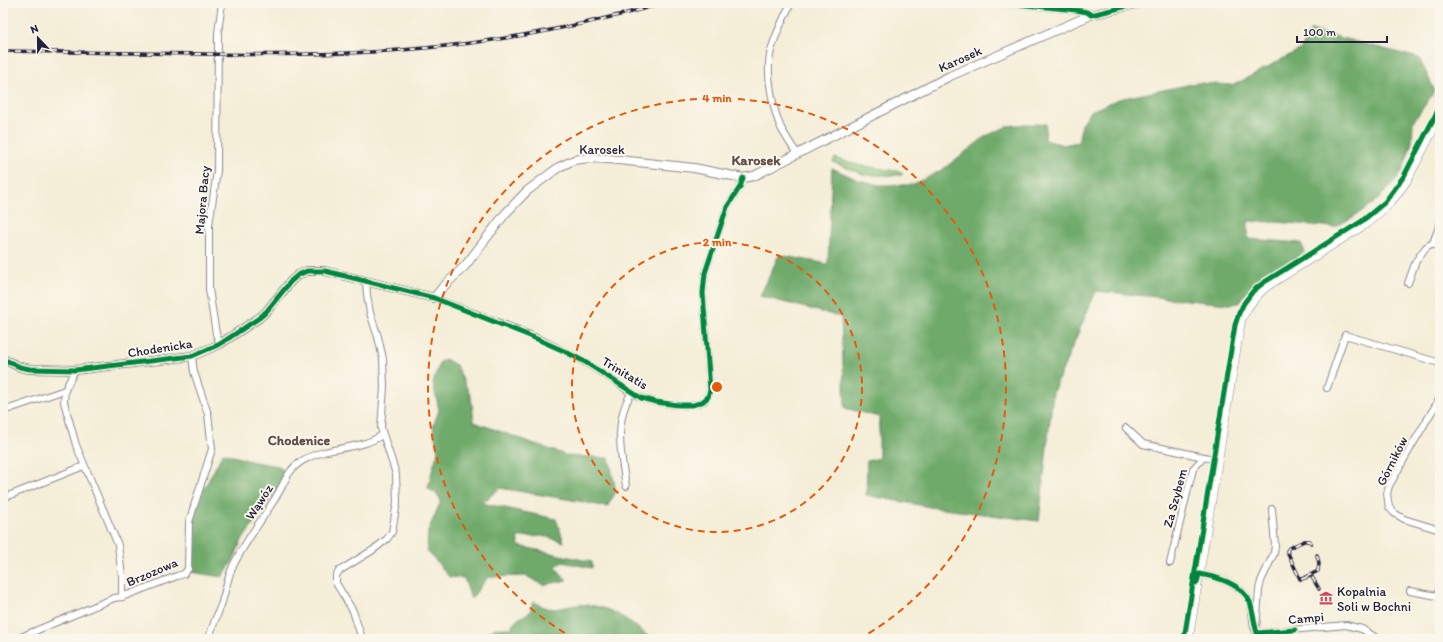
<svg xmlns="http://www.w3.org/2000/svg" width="1443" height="642" font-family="Itim,sans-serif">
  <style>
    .green { fill: #8ac57b; stroke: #56745b }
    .forest { fill: #6faa6b; stroke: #486653 }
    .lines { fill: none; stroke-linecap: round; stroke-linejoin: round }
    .minor-casing { stroke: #8b8889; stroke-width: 8 }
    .tertiary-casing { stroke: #8b8889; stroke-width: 10 }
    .secondary-casing { stroke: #8b8889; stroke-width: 10 }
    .minor { stroke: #fff; stroke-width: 6 }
    .tertiary { stroke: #fff; stroke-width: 8 }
    .secondary { stroke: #fff; stroke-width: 9 }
    .rail-casing { stroke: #22223b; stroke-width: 3.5 }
    .rail { stroke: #fbf7ec; stroke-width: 2; stroke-dasharray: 6; stroke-linecap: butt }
    .cycleway-casing { stroke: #fbf7ec; stroke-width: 8 }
    .cycleway { stroke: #00873e; stroke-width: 5 }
    .ring { fill: none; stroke: #e8590c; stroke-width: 2; stroke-dasharray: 7 5 }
    .labels { text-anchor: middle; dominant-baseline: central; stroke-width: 4; stroke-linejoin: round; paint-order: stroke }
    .street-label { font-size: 13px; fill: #22223b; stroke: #fbf7ec }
    .poi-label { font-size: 13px; fill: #22223b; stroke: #fbf7ec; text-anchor: start }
    .neighbourhood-label { font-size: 14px; font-weight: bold; fill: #614d4b; stroke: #fbf7ec }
    .centre { fill: #e8590c; stroke: #fbf7ec; stroke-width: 2 }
    .ring-label { font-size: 12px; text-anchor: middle; font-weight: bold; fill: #e8590c; stroke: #fbf7ec; stroke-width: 4; stroke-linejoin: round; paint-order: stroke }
  </style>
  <rect width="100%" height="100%" fill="#fbf7ec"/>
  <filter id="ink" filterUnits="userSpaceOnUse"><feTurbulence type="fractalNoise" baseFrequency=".025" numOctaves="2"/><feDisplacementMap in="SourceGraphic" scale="8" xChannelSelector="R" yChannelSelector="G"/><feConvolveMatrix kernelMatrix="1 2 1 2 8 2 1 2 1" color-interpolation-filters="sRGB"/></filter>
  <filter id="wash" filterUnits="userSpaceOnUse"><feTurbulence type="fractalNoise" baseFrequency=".012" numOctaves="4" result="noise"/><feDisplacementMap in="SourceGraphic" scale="16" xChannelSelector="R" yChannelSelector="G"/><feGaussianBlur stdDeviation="0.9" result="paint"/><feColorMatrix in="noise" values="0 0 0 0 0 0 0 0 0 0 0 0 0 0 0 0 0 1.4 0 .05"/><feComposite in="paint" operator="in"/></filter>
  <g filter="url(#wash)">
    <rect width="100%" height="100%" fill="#f4edd7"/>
    <polygon class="green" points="835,158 858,165 902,172 902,175 865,175 833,162"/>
    <g class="forest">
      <polygon points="1311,30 1419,58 1434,89 1432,95 1413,122 1412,142 1402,172 1389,188 1374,203 1353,217 1335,227 1276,222 1248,221 1248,239 1301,243 1305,252 1255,282 1239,303 1228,304 1096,291 1053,392 1039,521 935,508 866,495 867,461 879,458 879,417 845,408 841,317 760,296 779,255 828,264 832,168 858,180 879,185 913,185 942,170 986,136 1008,126 1027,124 1046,124 1045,140 1063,145 1078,142 1082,124 1091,111 1119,99 1197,83 1234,85 1301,49"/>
      <polygon points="445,359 456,365 471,397 474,422 568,456 609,458 616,492 607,507 578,501 500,488 482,503 556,519 564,542 544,536 517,537 519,546 592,562 592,568 562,562 555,567 567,580 544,585 526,576 488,577 471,599 464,578 449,577 427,550 428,531 441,501 438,495 428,488 433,467 438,452 433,427 439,410 433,383 440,362"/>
      <polygon points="223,453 254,462 279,466 287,474 241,542 233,561 222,577 191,572 195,514 204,489"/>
      <path d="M533 601C537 603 542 607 547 608 560 611 574 603 587 605 613 607 629 621 648 636L650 639H480L495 628H511L515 621 530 612Z"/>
    </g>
  </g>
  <g filter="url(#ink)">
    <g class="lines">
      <g class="minor-casing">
        <g id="minor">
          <path d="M791 3C783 20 774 36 770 55 766 74 773 110 781 128 786 137 792 146 797 154"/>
          <polyline points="1005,3 1076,10 1087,12 1091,15"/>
          <polyline points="1433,243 1440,248"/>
          <polyline points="1408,283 1416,261 1426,247 1433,243 1440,224"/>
          <path d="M434 298C478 315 524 330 566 352 584 361 600 372 616 382 624 388 633 395 642 398 656 403 689 409 702 402 707 400 709 395 710 390L703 293 705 273 727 207 740 187 743 178"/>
          <polyline points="220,344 216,334 209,289 209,225 217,171 218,33 222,3"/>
          <polyline points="75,370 65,390 64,402 76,445 118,545 122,576 122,597"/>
          <polyline points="1327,388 1345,335 1440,363"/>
          <polyline points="1440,398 1411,447 1389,486 1387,494 1389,507 1394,513 1404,519 1440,530"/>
          <polyline points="3,411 65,390"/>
          <polyline points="1126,428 1143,444 1204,457"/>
          <path d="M626 486C621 454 613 421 632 392"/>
          <polyline points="3,498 84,466"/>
          <polyline points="1170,563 1193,469 1204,457 1218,460"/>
          <path d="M1199 574C1217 577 1241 583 1250 602 1253 610 1252 619 1254 627 1256 631 1257 635 1258 639"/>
          <polyline points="1440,588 1437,596 1440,597"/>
          <polyline points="1410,591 1437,596"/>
          <polyline points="1256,629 1259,590 1261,581 1274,553 1275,545 1272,509"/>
          <polyline points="1257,633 1346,625 1362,629 1378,639"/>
          <polyline points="16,639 114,598 122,597 177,576 184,574 188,569 189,522 212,449 208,414 194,372 192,356"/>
          <path d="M209 639C212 626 218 614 222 602 226 589 228 575 234 564 246 540 262 520 276 497 285 483 287 470 302 461 328 445 359 451 382 435"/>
          <polyline points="362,639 353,611 336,583 336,576 339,571 373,550 387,539 392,532 397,502 396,474 381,428 384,387 383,359 378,337 370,313 367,295 366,282"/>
        </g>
      </g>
      <g class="tertiary-casing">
        <polyline id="tertiary" points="3,359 20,367 30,369 75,370 192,356 220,344 259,318 266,312 291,281 298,275 307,271 325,271 434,298 442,288 465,266 505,214 527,191 559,167 574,160 589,158 609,159 694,168 743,178 754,176 950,76 1091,15 1140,3"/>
      </g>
      <g class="secondary-casing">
        <path id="secondary" d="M1188 639 1241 318C1248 305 1256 294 1268 285L1365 224 1385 207 1396 195 1406 181 1440 116"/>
      </g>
      <use href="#minor" class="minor"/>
      <use href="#tertiary" class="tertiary"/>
      <use href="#secondary" class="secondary"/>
      <g class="rail-casing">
        <g id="rail">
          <path d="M3 51C69 52 135 53 201 54 275 55 350 55 425 48 506 41 586 25 665 3"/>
          <polyline points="1311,543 1309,541 1304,541 1289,548 1287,551 1300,579 1302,579 1310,576 1312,577 1319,589"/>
          <polyline points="1306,577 1318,571 1319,563 1317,555"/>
        </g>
      </g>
      <use href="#rail" class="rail"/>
      <g class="cycleway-casing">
        <g id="cycleway">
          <polyline points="1005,3 1076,10 1087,12 1091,15 1140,3"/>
          <polyline points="3,359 20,367 30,369 75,370 192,356 220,344 259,318 266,312 291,281 298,275 307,271 325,271 434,298 530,336 564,351 585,362 641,398 656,402 678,405 693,405 702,402 708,397 710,390 703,293 705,273 727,207 740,187 743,178"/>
          <path d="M1197 583 1199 574C1217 577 1241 583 1250 602 1253 611 1254 623 1257 633L1295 630"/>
          <polyline points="1184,639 1235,325 1239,313 1244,303 1253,291 1263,283 1362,221 1385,202 1404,176 1440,106"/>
        </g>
      </g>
      <use href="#cycleway" class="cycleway"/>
    </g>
  </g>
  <g class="ring">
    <circle cx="717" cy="387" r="145"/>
    <path d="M575 639A289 289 0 1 1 859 639"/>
  </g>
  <defs>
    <g id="museum-bare" transform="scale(1.08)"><path d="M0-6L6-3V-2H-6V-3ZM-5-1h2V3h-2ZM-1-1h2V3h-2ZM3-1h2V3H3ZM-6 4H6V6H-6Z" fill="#d1495b" stroke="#fbf7ec" stroke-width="2.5" paint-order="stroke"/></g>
  </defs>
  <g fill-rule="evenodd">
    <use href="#museum-bare" x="1326" y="598"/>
  </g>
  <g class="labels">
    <g class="street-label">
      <text transform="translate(960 59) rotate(-24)">Karosek</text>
      <text x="602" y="149">Karosek</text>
      <text transform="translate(202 200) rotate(-85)">Majora Bacy</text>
      <text transform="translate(160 348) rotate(-9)">Chodenicka</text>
      <text transform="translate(625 373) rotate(31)">Trinitatis</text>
      <text transform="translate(1392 461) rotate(-63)">Górników</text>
      <text transform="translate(1175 498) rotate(-75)">Za Szybem</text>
      <text transform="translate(259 502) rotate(-57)">Wąwóz</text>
      <text transform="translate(152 572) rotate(-23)">Brzozowa</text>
      <text transform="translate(1306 618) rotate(-5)">Campi</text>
    </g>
    <g class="poi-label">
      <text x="1337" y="591">Kopalnia<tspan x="1337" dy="15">Soli w Bochni</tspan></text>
    </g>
    <g class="neighbourhood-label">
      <text x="756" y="160">Karosek</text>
      <text x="299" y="440">Chodenice</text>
    </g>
  </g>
  <circle cx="717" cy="387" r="6" class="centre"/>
  <g class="ring-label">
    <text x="717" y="102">4 min</text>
    <text x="717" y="246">2 min</text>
  </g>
  <rect width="1443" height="642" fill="none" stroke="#fbf7ec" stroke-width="16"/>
  <g transform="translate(38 38) rotate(338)" stroke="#fbf7ec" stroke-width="3" paint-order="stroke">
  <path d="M0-3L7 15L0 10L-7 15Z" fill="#22223b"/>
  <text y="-6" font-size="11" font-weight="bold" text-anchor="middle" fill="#22223b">N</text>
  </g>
  <path d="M1297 36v6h90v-6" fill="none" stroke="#22223b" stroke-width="2"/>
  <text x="1303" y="36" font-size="12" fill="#22223b" stroke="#fbf7ec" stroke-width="3" paint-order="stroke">100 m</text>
</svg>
